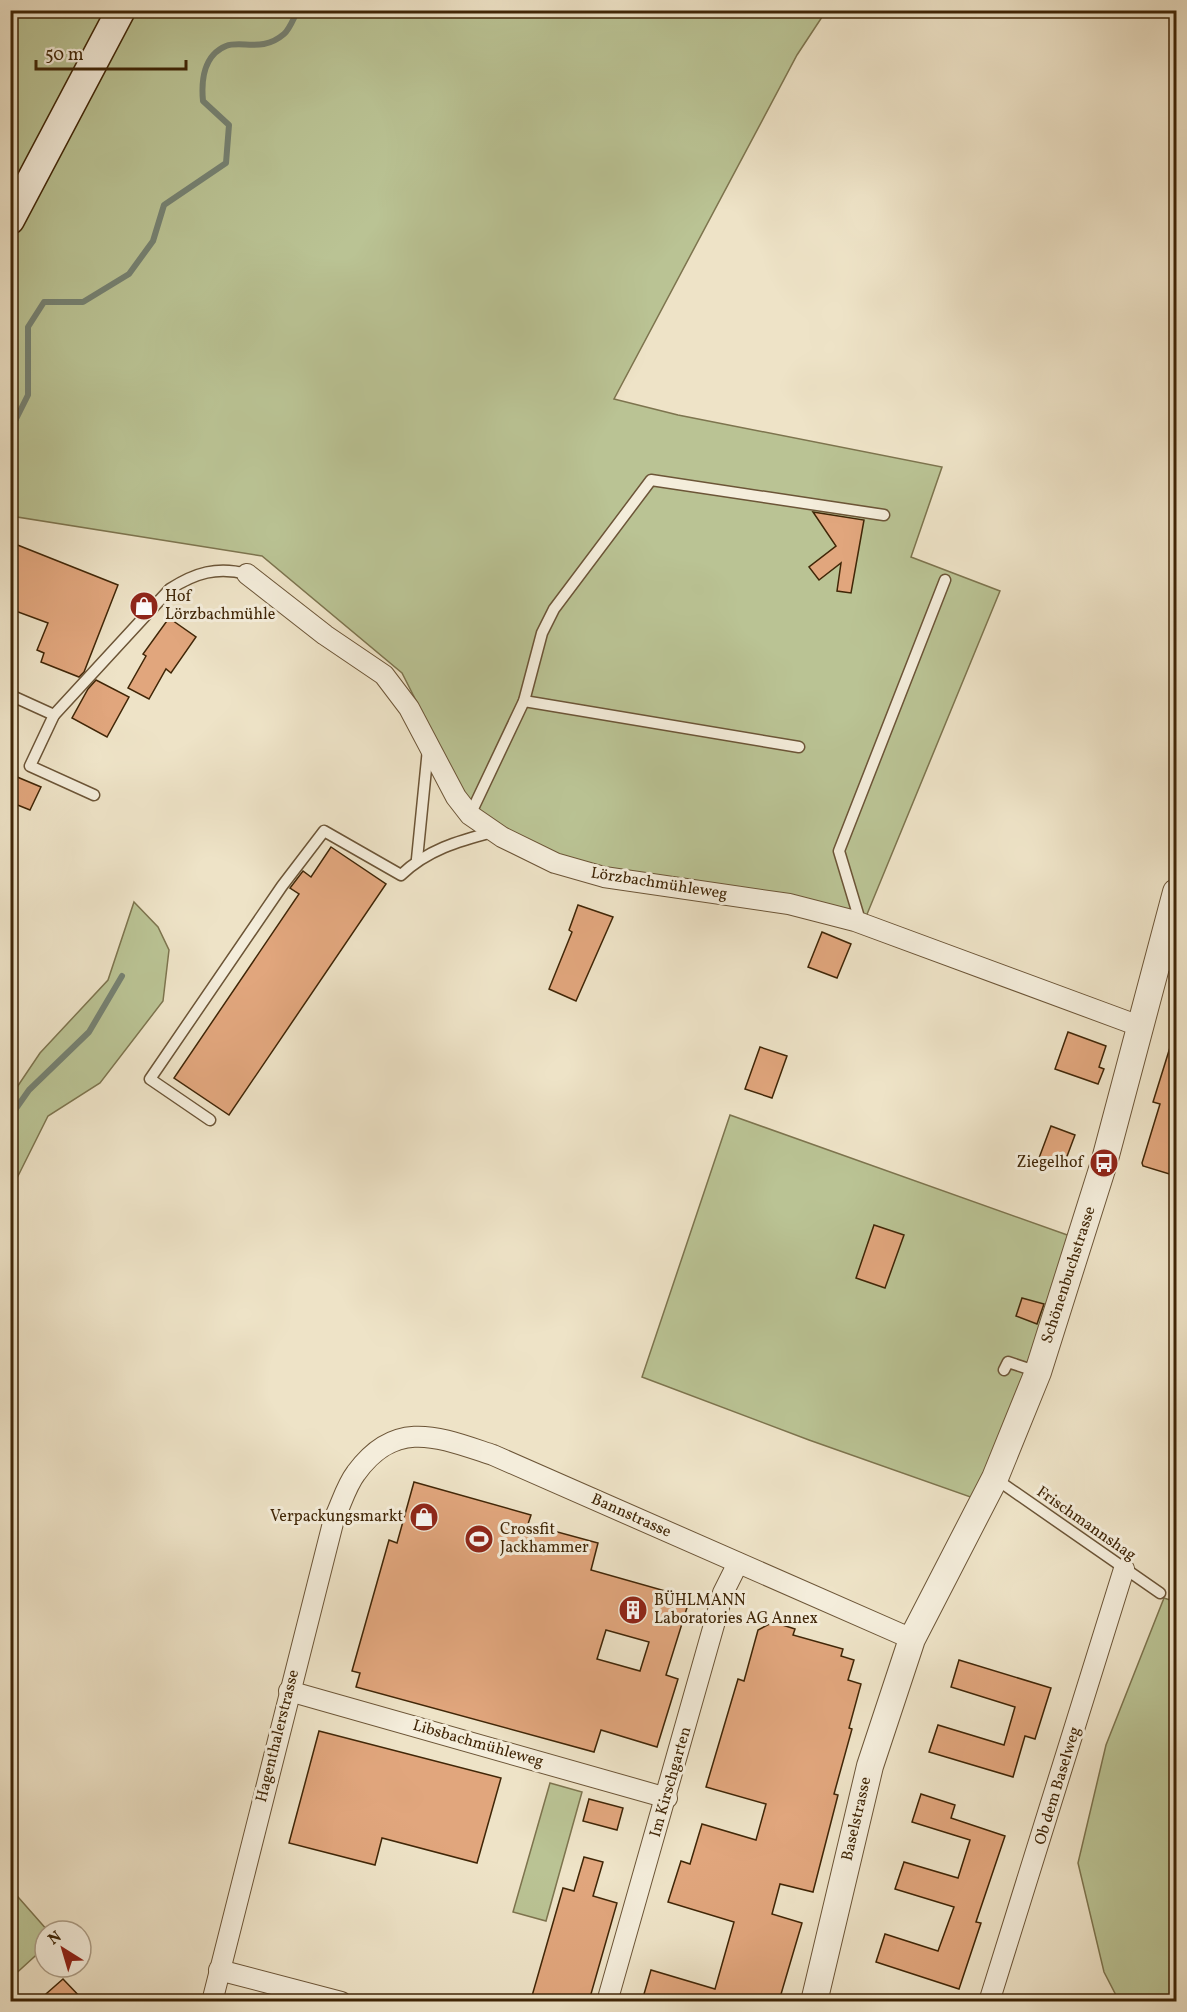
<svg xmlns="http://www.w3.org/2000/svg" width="1187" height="2012" font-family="Vollkorn,serif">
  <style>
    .green { fill: #bac394; stroke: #7d744e; stroke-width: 1.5 }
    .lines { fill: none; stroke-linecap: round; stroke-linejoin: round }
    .stream { stroke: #758172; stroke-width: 6 }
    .building { fill: #e1a67d; stroke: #402607; stroke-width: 1.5; fill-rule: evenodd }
    .service-casing { stroke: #6c5537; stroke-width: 13 }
    .minor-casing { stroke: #6c5537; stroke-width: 22 }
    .tertiary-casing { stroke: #6c5537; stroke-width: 28 }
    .secondary-casing { stroke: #402607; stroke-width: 31 }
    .service { stroke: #f4eddb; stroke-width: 10 }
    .minor { stroke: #f4eddb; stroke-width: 20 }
    .tertiary { stroke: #f4eddb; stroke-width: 26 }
    .secondary { stroke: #f4eddb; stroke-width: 28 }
    .labels { text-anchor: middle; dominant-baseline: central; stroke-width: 6; stroke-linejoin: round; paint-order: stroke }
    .poi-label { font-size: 16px; fill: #402607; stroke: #f4eddb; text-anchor: start }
    .street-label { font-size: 16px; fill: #402607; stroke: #f4eddb }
  </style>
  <rect width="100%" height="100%" fill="#eee3c7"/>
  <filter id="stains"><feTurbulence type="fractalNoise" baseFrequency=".00333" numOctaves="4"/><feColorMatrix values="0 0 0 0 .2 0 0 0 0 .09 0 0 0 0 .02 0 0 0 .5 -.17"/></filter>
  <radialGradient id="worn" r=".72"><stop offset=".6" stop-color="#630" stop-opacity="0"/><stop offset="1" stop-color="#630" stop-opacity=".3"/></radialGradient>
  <g class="green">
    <polygon points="10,11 826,11 797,55 614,399 678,415 942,467 911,557 1000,591 863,924 580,867 474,815 402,673 262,556 11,516"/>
    <polygon points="134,902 158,927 169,950 163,1001 100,1083 48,1116 11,1190 11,1096 40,1053 108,980"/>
    <polygon points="730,1115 1073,1237 991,1485 976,1499 809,1440 642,1377"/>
    <polygon points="1164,1598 1176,1602 1176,2001 1119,2001 1104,1972 1078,1863 1106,1745"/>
    <polygon points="550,1783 582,1792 546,1921 513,1912"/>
    <polygon points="11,1889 48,1931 45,1931 45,1947 11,1978"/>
  </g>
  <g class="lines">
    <g class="stream">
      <path d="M10 431 28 395V327L44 302H83L129 274 153 241 164 205 226 163 229 125 203 101C201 80 204 55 226 46 242 40 262 53 284 34 290 29 294 17 298 10"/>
      <polyline points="10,1117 29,1090 89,1032 122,976"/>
    </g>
  </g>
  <g class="building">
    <polygon points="813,512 864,520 851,593 837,591 841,563 819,580 809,567 836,546"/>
    <polygon points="10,542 118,585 84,672 79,677 41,662 44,653 37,650 48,623 10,609"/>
    <polygon points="169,618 196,637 171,673 166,669 149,699 128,688 146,656 143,654"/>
    <polygon points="96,680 129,697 107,737 72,718 88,689"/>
    <polygon points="10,774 41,787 30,810 10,802"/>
    <polygon points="331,847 386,884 229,1115 174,1078 299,894 290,888 303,871 311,877"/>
    <polygon points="578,905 613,917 576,1001 549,989 572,932 569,930"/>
    <polygon points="822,932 851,944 837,978 808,967"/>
    <polygon points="1068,1032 1106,1046 1099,1067 1104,1069 1098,1084 1055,1069"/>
    <polygon points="1172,1041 1176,1042 1176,1176 1143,1166 1142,1163 1160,1104 1153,1102"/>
    <polygon points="760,1047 787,1056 772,1098 745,1089"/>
    <polygon points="1051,1126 1075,1135 1063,1167 1039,1158"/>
    <polygon points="874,1225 904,1235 885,1288 856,1278"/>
    <polygon points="1022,1298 1044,1304 1037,1324 1016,1316"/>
    <path d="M414 1482 531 1515 528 1524 598 1543 591 1570 690 1598 666 1675 678 1679 657 1747 601 1730 594 1752 356 1687 360 1673 352 1671 389 1540 397 1543ZM606 1630 649 1642 640 1671 597 1659Z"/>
    <polygon points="773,1622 795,1629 793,1635 843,1649 841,1656 854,1660 848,1680 861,1684 849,1728 852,1729 834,1794 838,1795 813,1892 780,1884 772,1914 802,1923 779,2001 642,2001 651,1970 715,1989 734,1922 668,1902 681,1861 690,1864 702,1824 756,1840 766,1804 706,1787 738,1679 744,1681 758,1630"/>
    <polygon points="959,1660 1051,1688 1035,1739 1025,1736 1013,1777 929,1752 938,1725 1004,1745 1015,1707 951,1687"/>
    <polygon points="319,1731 501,1778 477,1863 382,1838 375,1865 289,1843"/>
    <polygon points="921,1794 955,1805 951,1818 1005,1836 976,1922 981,1923 959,1989 876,1962 885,1934 938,1951 954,1907 895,1889 904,1862 958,1878 970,1840 912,1822"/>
    <polygon points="589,1799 623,1808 617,1830 583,1821"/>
    <polygon points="584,1857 603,1862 593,1896 617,1903 589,2001 549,2001 532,1996 563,1888 574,1891"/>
    <polygon points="63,1979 84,2001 38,2001"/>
  </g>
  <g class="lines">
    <g class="service-casing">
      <g id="service">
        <polyline points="10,695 54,715 30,766 94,795"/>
        <polyline points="524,701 799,747"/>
        <path d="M54 715 170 589C195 573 217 566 247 574"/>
        <polyline points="470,815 524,701 542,633 554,609 651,480 884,515"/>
        <polyline points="417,859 428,749"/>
        <polyline points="855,921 858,914 839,851 945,580"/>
        <polyline points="1159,962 1176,968"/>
        <path d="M210 1120 150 1079 282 886 324 831 401 875C427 850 458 841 493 832"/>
        <polyline points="1004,1370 1008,1362 1038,1372"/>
        <polyline points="996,1479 1160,1593"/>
      </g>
    </g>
    <g class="minor-casing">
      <g id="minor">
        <polyline points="247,574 325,635 384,675 409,708 456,797 470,815 502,837 555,863 604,877 789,904 855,921 1142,1027"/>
        <polyline points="289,1691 667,1798"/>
        <polyline points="219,1970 341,2002"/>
        <path d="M212 2002 334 1519C341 1505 346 1486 356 1473 396 1418 438 1437 493 1455L912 1639"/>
        <polyline points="607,2002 723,1593 738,1563"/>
        <polyline points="989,2002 1124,1569"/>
      </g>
    </g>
    <g class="tertiary-casing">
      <polyline id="tertiary" points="814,2002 870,1766 912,1639 995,1478 1038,1372 1104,1163 1176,892"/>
    </g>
    <g class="secondary-casing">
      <polyline id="secondary" points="10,220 121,10"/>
    </g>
    <use href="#service" class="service"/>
    <use href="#minor" class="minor"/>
    <use href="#tertiary" class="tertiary"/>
    <use href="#secondary" class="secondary"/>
  </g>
  <defs>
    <g id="shop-disc" transform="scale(1.5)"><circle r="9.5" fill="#8f2418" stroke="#f4eddb"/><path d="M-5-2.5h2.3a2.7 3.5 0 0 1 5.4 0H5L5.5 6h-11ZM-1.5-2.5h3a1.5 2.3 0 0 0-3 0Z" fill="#fff"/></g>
    <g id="bus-disc" transform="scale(1.5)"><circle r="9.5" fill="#8f2418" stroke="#f4eddb"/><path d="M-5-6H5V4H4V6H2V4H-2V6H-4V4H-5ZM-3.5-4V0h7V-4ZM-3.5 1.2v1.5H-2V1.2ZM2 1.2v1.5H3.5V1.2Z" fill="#fff"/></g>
    <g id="stadium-disc" transform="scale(1.5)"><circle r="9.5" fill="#8f2418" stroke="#f4eddb"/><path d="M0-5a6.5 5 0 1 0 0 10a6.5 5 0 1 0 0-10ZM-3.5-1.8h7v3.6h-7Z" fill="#fff"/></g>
    <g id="building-disc" transform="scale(1.5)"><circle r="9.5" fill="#8f2418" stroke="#f4eddb"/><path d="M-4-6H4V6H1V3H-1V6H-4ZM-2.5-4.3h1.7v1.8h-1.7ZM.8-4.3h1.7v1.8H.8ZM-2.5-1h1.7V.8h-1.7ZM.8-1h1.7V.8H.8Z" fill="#fff"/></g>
  </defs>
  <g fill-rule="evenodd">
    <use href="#shop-disc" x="144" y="606"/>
    <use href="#bus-disc" x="1104" y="1163"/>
    <use href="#shop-disc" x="424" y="1517"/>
    <use href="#stadium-disc" x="479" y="1539"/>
    <use href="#building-disc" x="633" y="1610"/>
  </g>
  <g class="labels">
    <g class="poi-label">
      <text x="165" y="597">Hof<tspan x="165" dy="18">Lörzbachmühle</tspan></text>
      <text x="1083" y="1163" text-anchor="end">Ziegelhof</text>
      <text x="403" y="1517" text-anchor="end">Verpackungsmarkt</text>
      <text x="500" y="1530">Crossfit<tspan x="500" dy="18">Jackhammer</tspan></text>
      <text x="654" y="1601">BÜHLMANN<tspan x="654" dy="18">Laboratories AG Annex</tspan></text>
    </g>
    <g class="street-label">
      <text transform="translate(659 884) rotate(9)">Lörzbachmühleweg</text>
      <text transform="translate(1069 1275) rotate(-72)">Schönenbuchstrasse</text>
      <text transform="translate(631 1516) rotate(24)">Bannstrasse</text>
      <text transform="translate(1086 1524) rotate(35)">Frischmannshag</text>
      <text transform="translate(278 1736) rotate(-76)">Hagenthalerstrasse</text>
      <text transform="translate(478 1744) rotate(16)">Libsbachmühleweg</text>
      <text transform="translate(671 1782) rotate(-74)">Im Kirschgarten</text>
      <text transform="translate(1058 1786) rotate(-73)">Ob dem Baselweg</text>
      <text transform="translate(857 1819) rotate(-77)">Baselstrasse</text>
    </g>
  </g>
  <rect width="1187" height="2012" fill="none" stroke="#eee3c7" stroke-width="36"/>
  <rect x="12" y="12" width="1163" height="1988" fill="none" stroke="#402607" stroke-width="3"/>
  <rect x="18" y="18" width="1151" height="1976" fill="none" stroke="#402607" stroke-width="1.5"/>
  <g transform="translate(63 1949) rotate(323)"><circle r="28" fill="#f4eddb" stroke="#ac9d86" stroke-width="1.5"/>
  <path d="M0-4.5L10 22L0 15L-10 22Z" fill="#8f2418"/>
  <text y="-9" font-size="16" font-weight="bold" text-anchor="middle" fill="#402607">N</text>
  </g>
  <path d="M36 60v9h150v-9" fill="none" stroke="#402607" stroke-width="3"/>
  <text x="45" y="60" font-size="18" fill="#402607" stroke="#f4eddb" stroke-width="4.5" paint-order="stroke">50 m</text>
  <rect width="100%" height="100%" filter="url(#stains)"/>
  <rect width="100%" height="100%" fill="url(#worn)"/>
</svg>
